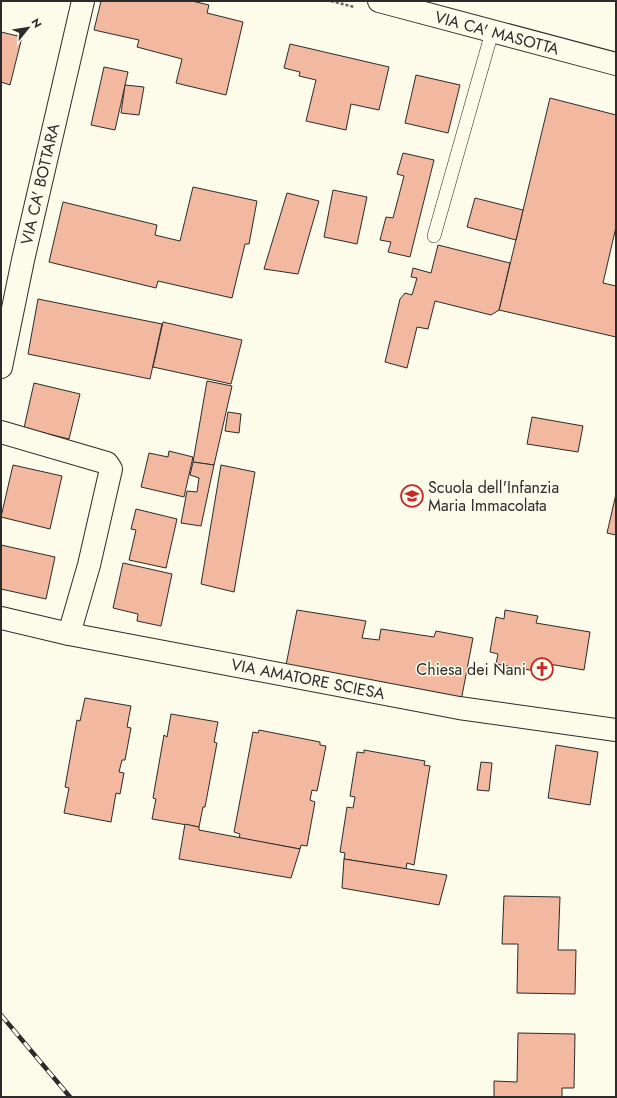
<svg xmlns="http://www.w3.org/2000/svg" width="617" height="1098" font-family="Jost,sans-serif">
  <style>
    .building { fill: #f2b8a0; stroke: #2b2b2b }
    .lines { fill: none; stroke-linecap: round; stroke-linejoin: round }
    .service-casing { stroke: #2b2b2b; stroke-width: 14 }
    .minor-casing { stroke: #2b2b2b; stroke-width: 24 }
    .path { stroke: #6a6964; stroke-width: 2.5; stroke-dasharray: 3 2; stroke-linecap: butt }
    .service { stroke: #fdfbea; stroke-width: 13 }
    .minor { stroke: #fdfbea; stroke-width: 22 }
    .rail-casing { stroke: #2b2b2b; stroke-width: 4.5 }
    .rail { stroke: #fdfbea; stroke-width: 3; stroke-dasharray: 9; stroke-linecap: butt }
    .labels { text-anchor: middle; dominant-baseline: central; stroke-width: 3; stroke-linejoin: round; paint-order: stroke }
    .street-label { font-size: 16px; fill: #2b2b2b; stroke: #fdfbea }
    .poi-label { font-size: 16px; fill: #2b2b2b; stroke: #fdfbea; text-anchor: start }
  </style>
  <rect width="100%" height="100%" fill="#fdfbea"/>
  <g class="building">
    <polygon points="101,1 192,1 209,5 207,13 243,22 226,95 176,83 182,59 137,47 139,40 94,30"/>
    <polygon points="1,32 22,37 10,85 1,82"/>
    <polygon points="290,44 389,67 379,110 351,104 346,130 306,121 316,80 299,76 300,72 284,68"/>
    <polygon points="104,67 128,72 115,130 91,125"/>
    <polygon points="416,75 460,85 448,133 405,123"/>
    <polygon points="125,85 144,87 139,115 121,113"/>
    <polygon points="550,98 616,115 616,227 603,283 616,286 616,337 499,310"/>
    <polygon points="403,153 434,160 410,257 388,252 391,242 380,240 386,217 393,218 404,176 397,174"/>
    <polygon points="193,187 257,201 249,244 245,244 232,298 158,281 156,288 49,262 63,202 157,225 155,235 180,241"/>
    <polygon points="333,190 367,197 357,244 324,237"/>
    <polygon points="287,193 319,201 298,274 264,269"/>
    <polygon points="475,198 523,210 516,240 467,227"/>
    <polygon points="438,245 510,263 499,310 491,315 435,301 428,329 417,327 407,368 385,362 400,299 405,293 412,295 417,278 411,277 413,268 431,273"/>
    <polygon points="38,299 162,324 150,379 28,354"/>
    <polygon points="163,322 242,340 231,384 153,367"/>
    <polygon points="207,381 232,386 214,465 193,462"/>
    <polygon points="34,383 80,394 69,439 24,428"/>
    <polygon points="228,412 241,414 239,433 225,431"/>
    <polygon points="532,417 583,426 578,452 527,444"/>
    <polygon points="169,451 193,457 184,497 141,487 149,453 168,457"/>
    <polygon points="193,462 214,465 201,526 181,523 187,491 197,492 199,478 190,475"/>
    <polygon points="13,465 62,476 50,529 1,517"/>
    <polygon points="221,465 255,472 234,592 201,584"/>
    <polygon points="616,494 616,535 607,533"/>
    <polygon points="136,509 177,519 166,568 129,560 136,530 131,529"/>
    <polygon points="1,545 55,557 46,599 1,589"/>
    <polygon points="123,563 172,574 161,626 137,621 138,614 113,608"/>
    <polygon points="297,610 366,621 362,638 379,640 381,629 434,637 436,631 473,638 461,701 285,670"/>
    <polygon points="505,610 538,616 536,623 590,632 584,670 537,662 536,671 496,664 498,654 490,652 496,617 504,619"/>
    <polygon points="85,698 131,706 127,727 131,728 125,760 122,760 119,772 124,773 120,794 116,793 111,822 64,813 69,788 65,787 77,720 80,721"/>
    <polygon points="171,714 218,722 214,742 217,743 205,807 203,807 199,827 152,819 156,799 153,798 164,735 167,737"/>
    <polygon points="259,730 320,742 320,745 326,746 317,791 312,790 310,800 315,802 307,846 301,845 300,849 239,838 240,834 234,832 253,732 258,733"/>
    <polygon points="556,745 598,752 590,805 548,798"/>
    <polygon points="364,750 425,761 424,765 430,766 414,865 407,863 406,869 344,859 345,853 340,852 347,807 353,808 355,797 350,796 357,752 364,753"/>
    <polygon points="481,762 492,763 489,791 477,790"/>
    <polygon points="185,824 199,827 199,830 300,849 291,878 179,859"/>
    <polygon points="344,859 447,875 439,905 342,888"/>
    <polygon points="504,896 560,897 558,950 576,950 575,994 517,993 518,944 502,944"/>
    <polygon points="518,1033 575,1034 574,1088 562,1088 562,1097 494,1097 494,1081 517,1082"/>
  </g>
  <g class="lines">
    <g class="service-casing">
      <polyline id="service" points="434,236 492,32"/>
    </g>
    <g class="minor-casing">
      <g id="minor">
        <polyline points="379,1 616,64"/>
        <polyline points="1,367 23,260 83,1"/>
        <polyline points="1,432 107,463 111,469 89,565 69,634"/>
        <polyline points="1,618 69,634 459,708 616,730"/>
      </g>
    </g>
    <polyline class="path" points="331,1 354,7"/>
    <use href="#service" class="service"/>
    <use href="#minor" class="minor"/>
    <g class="rail-casing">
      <polyline id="rail" points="1,1015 70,1097"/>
    </g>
    <use href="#rail" class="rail"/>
  </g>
  <defs>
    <g id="school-ring" transform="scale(1.15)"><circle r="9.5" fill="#fdfbea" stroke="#c62828" stroke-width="1.5"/><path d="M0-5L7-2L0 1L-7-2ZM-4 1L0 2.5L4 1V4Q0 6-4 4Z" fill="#c62828"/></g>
    <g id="church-ring" transform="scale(1.15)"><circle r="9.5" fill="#fdfbea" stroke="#c62828" stroke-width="1.5"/><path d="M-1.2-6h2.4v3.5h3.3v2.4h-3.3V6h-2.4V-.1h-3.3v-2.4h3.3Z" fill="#c62828"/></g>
  </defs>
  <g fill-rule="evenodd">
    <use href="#school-ring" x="412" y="496"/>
    <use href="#church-ring" x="542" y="669"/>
  </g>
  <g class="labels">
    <g class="street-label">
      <text transform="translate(497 33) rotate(15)">VIA CA' MASOTTA</text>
      <text transform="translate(40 184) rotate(-77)">VIA CA' BOTTARA</text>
      <text transform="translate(308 679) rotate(11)">VIA AMATORE SCIESA</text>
    </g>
    <g class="poi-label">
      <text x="428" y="487">Scuola dell'Infanzia<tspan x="428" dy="18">Maria Immacolata</tspan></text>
      <text x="526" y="669" text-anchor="end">Chiesa dei Nani</text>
    </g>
  </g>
  <rect width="617" height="1098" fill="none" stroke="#2b2b2b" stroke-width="4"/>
  <g transform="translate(28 28) rotate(60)" stroke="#fdfbea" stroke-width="3" paint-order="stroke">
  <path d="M0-3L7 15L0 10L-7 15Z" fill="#2b2b2b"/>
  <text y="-6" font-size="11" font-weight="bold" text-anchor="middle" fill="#2b2b2b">N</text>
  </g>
</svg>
